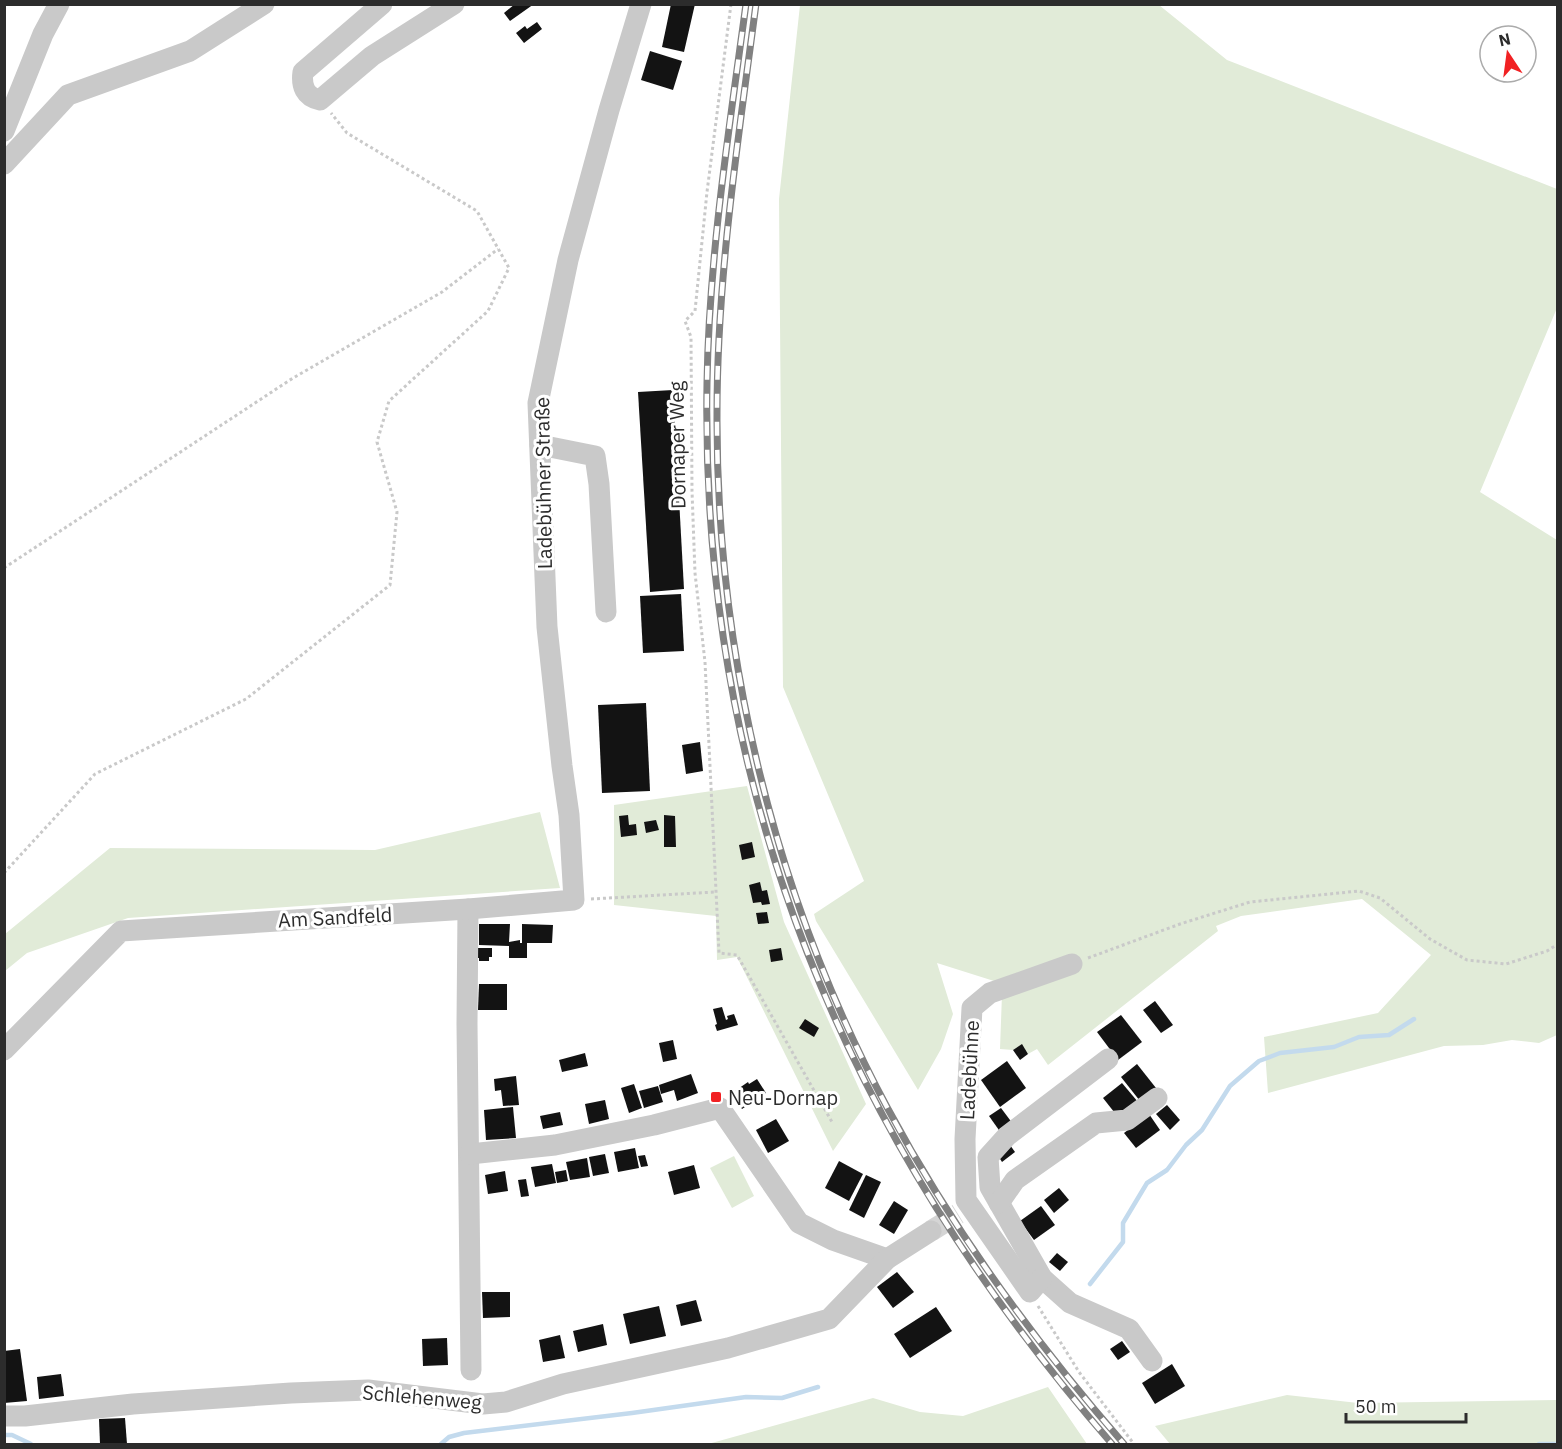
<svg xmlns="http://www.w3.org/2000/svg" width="1562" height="1449" font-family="'IBM Plex Sans',sans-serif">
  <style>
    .green { fill: #e1ebd8 }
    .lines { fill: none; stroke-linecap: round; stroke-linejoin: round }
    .stream { stroke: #c3daed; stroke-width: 4.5 }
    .building { fill: #131313 }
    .minor-tunnel { stroke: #d5d5d5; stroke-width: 21; stroke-dasharray: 21 10; stroke-linecap: butt }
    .path { stroke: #c9c9c9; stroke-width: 3; stroke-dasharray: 3 3; stroke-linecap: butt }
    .minor { stroke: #c9c9c9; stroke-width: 21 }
    .rail-casing { stroke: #818181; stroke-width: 7 }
    .rail { stroke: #fff; stroke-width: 4.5; stroke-dasharray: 14; stroke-linecap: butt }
    .poi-dot { fill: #f12123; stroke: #fff; stroke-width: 2 }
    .labels { text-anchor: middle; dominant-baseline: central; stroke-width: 6; stroke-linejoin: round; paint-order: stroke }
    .street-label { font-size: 20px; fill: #2c2c2c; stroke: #fff }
    .poi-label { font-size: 20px; fill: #2c2c2c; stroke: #fff; text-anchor: start }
  </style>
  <rect width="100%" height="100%" fill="#fff"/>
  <g class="green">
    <polygon points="800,5 1159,5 1227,60 1557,189 1557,308 1480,492 1557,540 1557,1035 1539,1043 1512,1040 1483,1045 1444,1046 1268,1093 1264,1037 1378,1013 1431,955 1362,899 1241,916 1216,926 1218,931 1048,1065 1037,1049 1028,1054 1022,1045 1013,1050 1000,1049 1002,994 1013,987 937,963 953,1014 941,1049 918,1090 816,921 814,914 864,881 783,687 779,199"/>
    <polygon points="747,786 784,922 866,1104 833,1151 737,957 717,960 716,916 614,905 614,805"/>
    <polygon points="540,812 560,888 128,918 27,953 5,971 5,934 110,848 375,850"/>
    <polygon points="734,1156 754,1196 732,1208 710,1168"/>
    <polygon points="1048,1387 1087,1444 708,1444 873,1398 920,1412 963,1416"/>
    <polygon points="1287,1395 1358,1403 1557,1400 1557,1444 1170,1444 1155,1426"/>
  </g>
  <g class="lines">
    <g class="stream">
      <polyline points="1090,1284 1123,1242 1123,1223 1147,1183 1167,1170 1186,1145 1202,1130 1230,1086 1259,1061 1280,1053 1334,1047 1359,1037 1389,1035 1414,1019"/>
      <polyline points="4,1435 12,1435 31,1444"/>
      <polyline points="441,1444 449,1437 464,1433 632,1413 746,1397 782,1398 818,1387"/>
      <polyline points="1539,1444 1558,1444"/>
    </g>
  </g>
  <g class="building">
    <polygon points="515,4 534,4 510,21 504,13"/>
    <polygon points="671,4 695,4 684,52 662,47"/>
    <polygon points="537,22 542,29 524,43 516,33 525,26 527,29"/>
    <polygon points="650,51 682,61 673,90 641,80"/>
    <polygon points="673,390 684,589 650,592 638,392"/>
    <polygon points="681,594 684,651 643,653 640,596"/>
    <polygon points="646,703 650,791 602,793 598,705"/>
    <polygon points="700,742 703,771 686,774 682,745"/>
    <polygon points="628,815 629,825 636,824 637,835 621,837 619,816"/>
    <polygon points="664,815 675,816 676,847 664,847"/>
    <polygon points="656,820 659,830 646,833 644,822"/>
    <polygon points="752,842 755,857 742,860 739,845"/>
    <polygon points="760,882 762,891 767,890 770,904 762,905 761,902 753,903 749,885"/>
    <polygon points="767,912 769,923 758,924 756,913"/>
    <polygon points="479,924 510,924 509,942 520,940 520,943 522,943 522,924 553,925 552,943 527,943 527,958 509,958 509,946 479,945"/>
    <polygon points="476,948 492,948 492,957 489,957 489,961 479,961 479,958 476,958"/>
    <polygon points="781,948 783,960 771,962 769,950"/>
    <polygon points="479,984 507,984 507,1010 478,1010"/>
    <polygon points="1155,1001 1173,1025 1161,1033 1143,1010"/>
    <polygon points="722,1007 726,1020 728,1019 727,1016 734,1014 738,1025 717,1031 715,1025 717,1024 713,1009"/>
    <polygon points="1121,1015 1142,1042 1118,1060 1097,1032"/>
    <polygon points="805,1019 819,1028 814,1037 799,1028"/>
    <polygon points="673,1040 677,1059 663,1062 659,1043"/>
    <polygon points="1022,1044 1028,1054 1020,1060 1013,1050"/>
    <polygon points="585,1053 588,1066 562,1072 559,1060"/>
    <polygon points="1007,1061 1026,1088 1000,1107 981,1080"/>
    <polygon points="1137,1064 1156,1088 1140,1101 1121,1077"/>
    <polygon points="691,1074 698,1093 677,1101 674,1090 661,1094 659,1085"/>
    <polygon points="516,1076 519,1105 503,1106 501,1090 495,1091 494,1079"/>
    <polygon points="757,1079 766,1093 742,1109 732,1093 748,1082 749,1084"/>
    <polygon points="1122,1083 1138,1102 1118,1117 1103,1098"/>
    <polygon points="634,1084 642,1108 629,1113 621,1088"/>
    <polygon points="658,1086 663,1102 644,1108 639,1091"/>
    <polygon points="605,1100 609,1119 589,1124 585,1104"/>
    <polygon points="1167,1105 1180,1120 1170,1130 1156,1114"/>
    <polygon points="513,1107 516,1138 486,1140 484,1110"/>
    <polygon points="1001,1108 1013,1124 1001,1133 989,1116"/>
    <polygon points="560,1112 563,1125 543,1129 540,1116"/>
    <polygon points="1149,1114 1160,1130 1136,1148 1124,1133"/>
    <polygon points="776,1119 789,1141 768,1153 756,1130"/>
    <polygon points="1010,1145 1015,1152 1002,1162 997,1154"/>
    <polygon points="635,1148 639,1168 618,1172 614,1152"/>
    <polygon points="605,1154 609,1173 593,1176 589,1157"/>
    <polygon points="645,1155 648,1166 641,1167 638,1156"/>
    <polygon points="587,1158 590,1177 570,1180 566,1162"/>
    <polygon points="839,1161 863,1174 849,1201 825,1188"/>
    <polygon points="552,1164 556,1183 535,1187 531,1167"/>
    <polygon points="694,1165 700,1188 674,1195 668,1172"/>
    <polygon points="566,1170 568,1181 557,1183 555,1172"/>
    <polygon points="505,1171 508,1191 488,1194 485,1175"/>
    <polygon points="866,1175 881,1182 864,1218 849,1210"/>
    <polygon points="526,1179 529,1196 521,1197 518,1180"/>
    <polygon points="1059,1188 1069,1200 1054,1213 1044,1200"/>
    <polygon points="894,1201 908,1210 894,1234 879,1225"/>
    <polygon points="1041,1206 1055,1225 1034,1240 1020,1221"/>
    <polygon points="1057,1253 1068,1262 1060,1271 1049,1262"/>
    <polygon points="897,1272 914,1292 893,1308 877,1287"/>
    <polygon points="482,1292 510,1292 510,1317 483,1318"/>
    <polygon points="696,1300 702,1321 681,1326 676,1305"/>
    <polygon points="659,1306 666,1336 630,1344 623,1314"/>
    <polygon points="936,1307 952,1331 910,1358 894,1334"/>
    <polygon points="603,1324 607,1345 578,1352 573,1331"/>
    <polygon points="560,1335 565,1358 543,1362 539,1340"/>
    <polygon points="447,1338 448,1365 423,1366 422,1339"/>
    <polygon points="1122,1341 1130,1352 1118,1360 1110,1349"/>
    <polygon points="20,1349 27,1401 4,1403 4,1351"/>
    <polygon points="1172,1364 1185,1386 1155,1404 1142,1383"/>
    <polygon points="61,1374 64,1396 39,1399 37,1377"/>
    <polygon points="125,1418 127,1444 100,1444 99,1419"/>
  </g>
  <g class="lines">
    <polyline class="minor-tunnel" points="931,1231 958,1214"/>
    <g class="path">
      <polyline points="731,4 707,192 695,311 685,321 691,337 692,491 695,573 705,662 719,953 737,955 832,1122"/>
      <polyline points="4,568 293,378 442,292 498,249"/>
      <polyline points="4,873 95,774 246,699 390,585 397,512 377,442 389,401 488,311 509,268 477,211 347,133 331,113"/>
      <polyline points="591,899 715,892"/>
      <polyline points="1088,958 1180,924 1250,902 1359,891 1380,898 1430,939 1467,960 1506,964 1547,951 1558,944"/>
      <polyline points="1038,1306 1079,1372 1134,1444"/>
    </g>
    <g class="minor">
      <path d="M382 4 303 72C301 86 305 97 320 100L372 56 454 4"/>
      <polyline points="4,131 43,34 59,4"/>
      <polyline points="4,164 68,95 190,51 264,4"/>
      <polyline points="540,445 595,456 599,484 606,612"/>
      <polyline points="468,909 467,1024 471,1370"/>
      <polyline points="4,1050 121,931 468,909 574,900 569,815 562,766 547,627 538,403 568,260 609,110 641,4"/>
      <polyline points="1108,1059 1007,1136 988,1157 990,1187 1042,1278 1070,1303 1129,1329 1152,1361"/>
      <polyline points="470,1154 555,1145 654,1125 720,1108 799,1223 833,1240 887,1259"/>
      <polyline points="999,1203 1015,1180 1096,1123 1127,1120 1157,1098"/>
      <polyline points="1042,1278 1030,1292 966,1200 965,1139 972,1008 990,993 1072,964"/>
      <polyline points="4,1416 25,1416 133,1404 291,1393 368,1390 483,1404 506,1402 563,1384 728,1348 829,1319 887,1259 931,1231"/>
    </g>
    <g class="rail-casing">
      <g id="rail">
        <path d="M746 4C729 130 709 256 707 383 700 792 846 1138 1112 1444"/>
        <path d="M756 4C738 141 717 276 717 414 716 654 774 897 888 1109 953 1230 1034 1341 1124 1444"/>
      </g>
    </g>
    <use href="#rail" class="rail"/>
  </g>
  <rect class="poi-dot" x="710" y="1091" width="12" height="12" rx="3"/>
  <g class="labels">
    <g class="street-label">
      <text transform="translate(677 445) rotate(-91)">Dornaper Weg</text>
      <text transform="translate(543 483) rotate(-91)">Ladebühner Straße</text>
      <text transform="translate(335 917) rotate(-3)">Am Sandfeld</text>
      <text transform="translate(969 1070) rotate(-87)">Ladebühne</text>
      <text transform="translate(422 1397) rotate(5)">Schlehenweg</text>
    </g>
    <g class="poi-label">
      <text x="728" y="1097">Neu-Dornap</text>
    </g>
  </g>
  <rect width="1562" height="1449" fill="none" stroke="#2c2c2c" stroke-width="12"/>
  <g transform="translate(1508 54) rotate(347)"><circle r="28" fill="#ffffff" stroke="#ababab" stroke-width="1.5"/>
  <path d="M0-4.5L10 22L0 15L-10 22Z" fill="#f12123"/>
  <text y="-9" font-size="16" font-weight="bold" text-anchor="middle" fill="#2c2c2c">N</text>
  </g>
  <path d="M1346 1413v9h120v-9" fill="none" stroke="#2c2c2c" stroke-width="3"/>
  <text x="1355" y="1413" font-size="18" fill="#2c2c2c" stroke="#ffffff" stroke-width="4.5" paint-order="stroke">50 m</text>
</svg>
